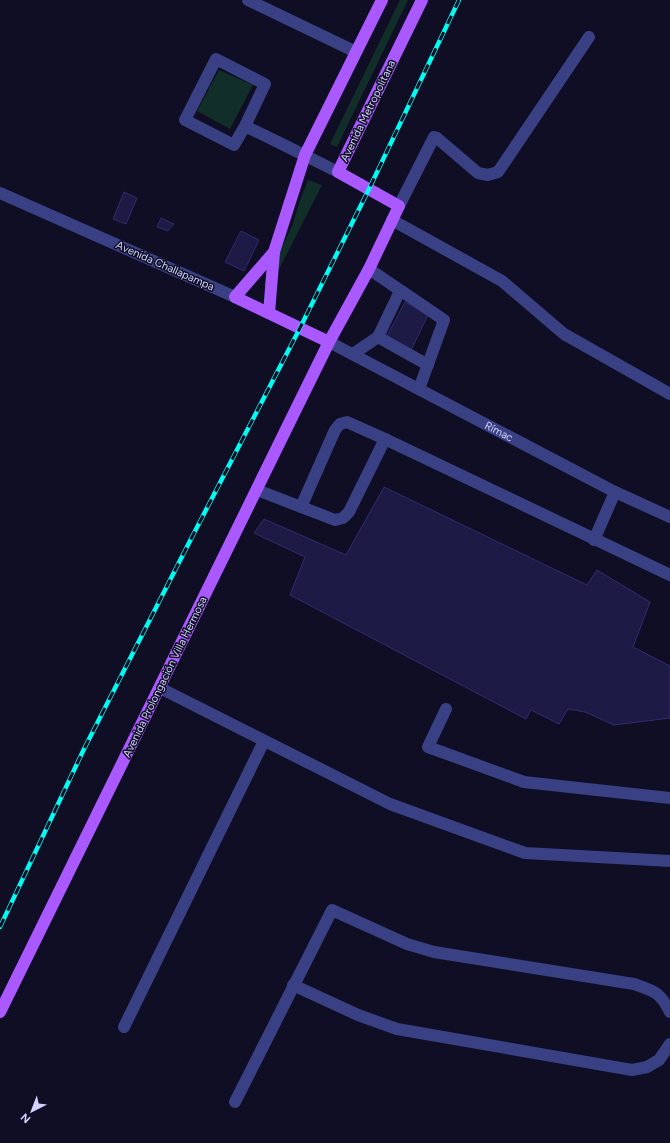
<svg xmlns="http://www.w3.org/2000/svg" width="670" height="1143" font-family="Figtree,sans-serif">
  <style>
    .green { fill: #112e29 }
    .building { fill: #1d1a45; stroke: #312c71 }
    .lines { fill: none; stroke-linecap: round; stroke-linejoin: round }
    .minor { stroke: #394083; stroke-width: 12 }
    .major { stroke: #aa58ff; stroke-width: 12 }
    .rail-casing { stroke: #00fcf4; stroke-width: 4.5 }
    .rail { stroke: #0f0e24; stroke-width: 3; stroke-dasharray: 9; stroke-linecap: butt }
    .labels { text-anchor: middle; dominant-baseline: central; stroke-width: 3; stroke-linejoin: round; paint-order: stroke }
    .street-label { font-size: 11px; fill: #d1d2ff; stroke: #0f0e24 }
  </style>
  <rect width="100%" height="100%" fill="#0f0e24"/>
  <g class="green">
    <polygon points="400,0 408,0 337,147 330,144"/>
    <polygon points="219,70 253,85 230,129 197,111"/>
    <polygon points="308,180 322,185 270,287 264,285 293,224 299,203"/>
  </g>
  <g class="building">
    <polygon points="124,192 137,198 126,224 113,219"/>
    <polygon points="161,218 174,224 168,231 157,227"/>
    <polygon points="241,231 259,240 244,271 225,262"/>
    <polygon points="405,302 428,315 411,350 387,336"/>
    <polygon points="384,487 587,585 597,570 650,602 633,647 670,666 670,718 614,725 585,712 568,709 559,724 531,710 526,719 290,595 305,557 254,533 264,519 346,555"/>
  </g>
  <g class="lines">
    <g class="minor">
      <polyline points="248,0 356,52"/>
      <polyline points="245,126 234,145 185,120 216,59 265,84 245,126 288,147 338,172"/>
      <polyline points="0,193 235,297"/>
      <polyline points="399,206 434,137 437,138 478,173 488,175 498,172 589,37"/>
      <polyline points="392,220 502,281 564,334 670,394"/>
      <polyline points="369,269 444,320 419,389"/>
      <polyline points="378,337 428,365"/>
      <path id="s1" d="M329 342 615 492 670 517"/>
      <polyline points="353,354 378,337 400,291"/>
      <polyline points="257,490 335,520 343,518 349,512 385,439"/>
      <polyline points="301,507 335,430 340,424 347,422 385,439 670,575"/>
      <polyline points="594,540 615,492"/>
      <polyline points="160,688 390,804 525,853 670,861"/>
      <polyline points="446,709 428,747 524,782 670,798"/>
      <polyline points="293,985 358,1015 397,1029 632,1070 647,1067 659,1060 670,1044"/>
      <polyline points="124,1027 264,741"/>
      <path d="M235 1102 332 910 407 944 434 952 634 984C654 991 660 992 670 1012"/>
    </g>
    <g class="major">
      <polyline points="274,252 235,297 329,342"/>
      <polyline points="269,313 274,252 305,155 382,0"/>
      <polyline points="0,1012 329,342 369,269 399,206 338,172 422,0"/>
    </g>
    <g class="rail-casing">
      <polyline id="rail" points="0,927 84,749 192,537 300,328 369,189 459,0"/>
    </g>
    <use href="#rail" class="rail"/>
  </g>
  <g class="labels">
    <g class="street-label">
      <text transform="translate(368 111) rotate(-64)">Avenida Metropolitana</text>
      <text transform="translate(165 266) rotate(24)">Avenida Challapampa</text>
      <text stroke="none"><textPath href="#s1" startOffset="192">Rímac</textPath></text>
      <text transform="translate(165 677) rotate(-64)">Avenida Prolongación Villa Hermosa</text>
    </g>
  </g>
  <g transform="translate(32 1111) rotate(222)" stroke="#0f0e24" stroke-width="3" paint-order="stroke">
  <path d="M0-3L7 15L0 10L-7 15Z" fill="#d1d2ff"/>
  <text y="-6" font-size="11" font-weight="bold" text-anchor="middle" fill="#d1d2ff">N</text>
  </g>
</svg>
